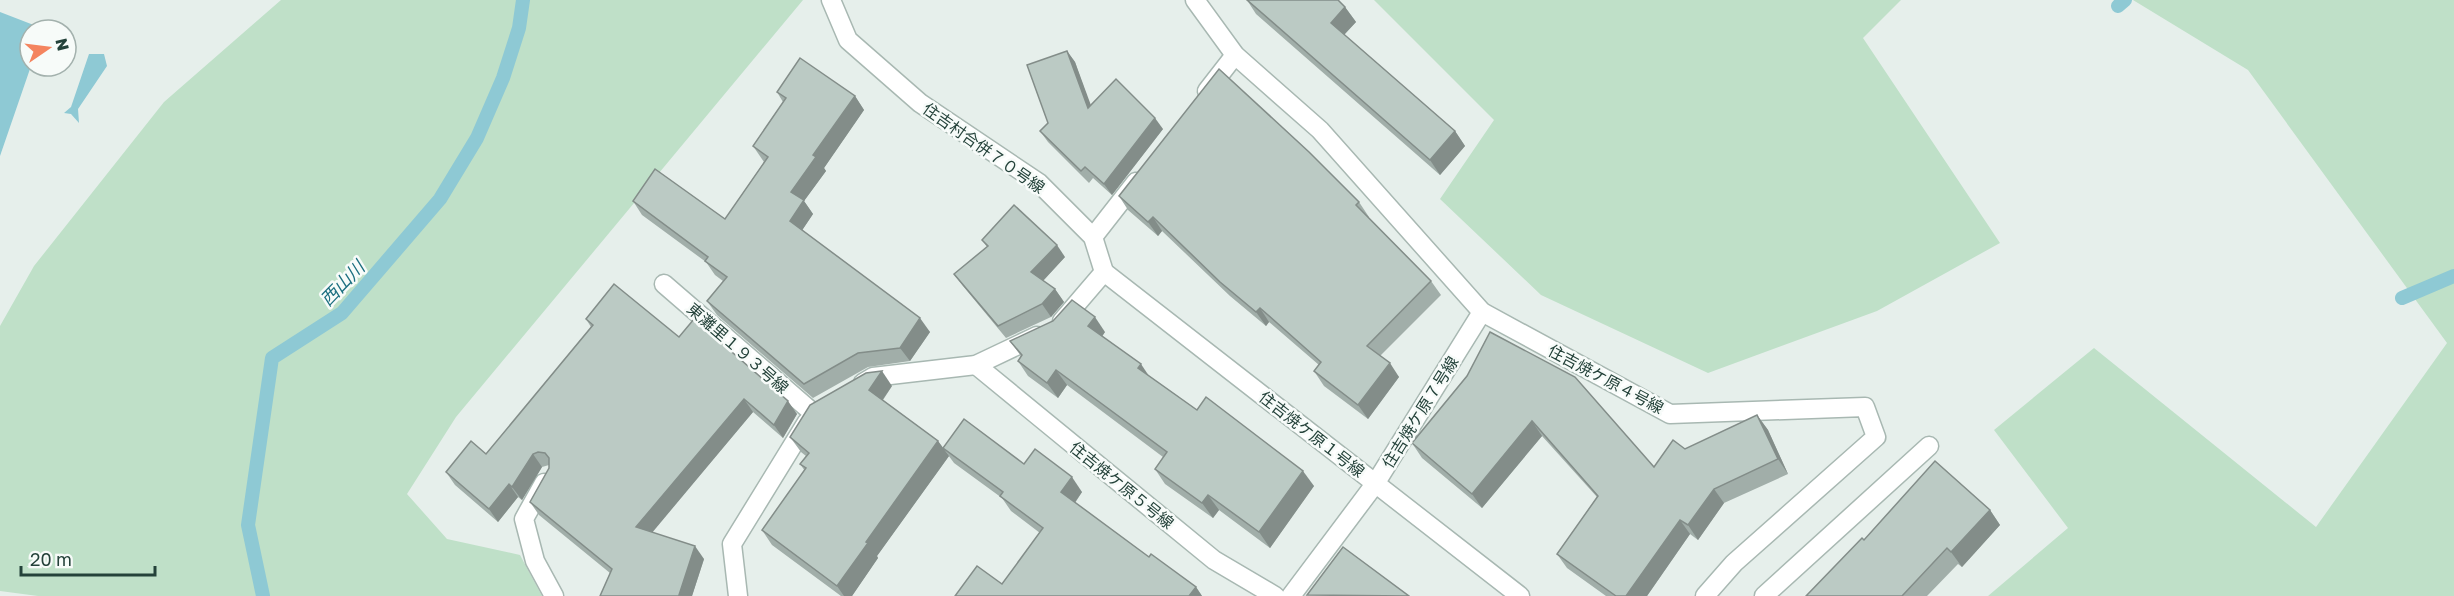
<svg xmlns="http://www.w3.org/2000/svg" width="2454" height="596" font-family="'Golos Text','Noto Sans JP',sans-serif">
  <style>
    .green { fill: #bfe0c8 }
    .water { fill: #8ec9d4 }
    .lines { fill: none; stroke-linecap: round; stroke-linejoin: round }
    .stream { stroke: #8ec9d4; stroke-width: 14 }
    .minor-casing { stroke: #a8b8b2; stroke-width: 21 }
    .minor { stroke: #fff; stroke-width: 18 }
    .wall { fill: #a1aea9 }
    .shaded-wall { fill: #838d89 }
    .building { fill: #bbcac4; stroke: #838d89; stroke-width: 1.5 }
    .labels { text-anchor: middle; dominant-baseline: central; stroke-width: 5; stroke-linejoin: round; paint-order: stroke }
    .street-label { font-size: 16px; fill: #24423a; stroke: #f7fbf9 }
    .water-label { font-size: 18px; font-style: italic; fill: #1c6f80; stroke: #f7fbf9 }
  </style>
  <rect width="100%" height="100%" fill="#e6efeb"/>
  <g class="green">
    <polygon points="281,0 803,0 456,417 407,494 447,539 520,555 542,596 38,596 0,591 0,326 34,266 164,102"/>
    <polygon points="1374,0 1901,0 1863,38 2000,243 1877,311 1708,373 1541,295 1440,199 1494,120"/>
    <polygon points="2133,0 2454,0 2454,596 1988,596 2068,528 1994,430 2094,348 2316,527 2447,343 2248,70"/>
  </g>
  <g class="water">
    <polygon points="0,12 44,29 30,30 31,66 0,156"/>
    <polygon points="89,54 104,54 107,66 78,109 79,123 71,114 64,113 71,107"/>
  </g>
  <g class="lines">
    <g class="stream">
      <polyline points="2118,6 2125,0"/>
      <polyline points="2402,298 2454,276"/>
      <polyline points="263,596 248,525 272,358 342,313 440,199 477,138 503,78 519,28 523,0"/>
    </g>
    <g class="minor-casing">
      <g id="minor">
        <polyline points="831,0 848,40 920,103 1039,183 1093,237 1104,272 1062,321"/>
        <polyline points="1195,0 1235,55 1320,130 1482,312 1670,414 1865,407 1876,437 1734,563 1705,596"/>
        <polyline points="1207,91 1235,55"/>
        <polyline points="1093,237 1136,182"/>
        <polyline points="1104,272 1520,596"/>
        <polyline points="664,284 812,412"/>
        <polyline points="976,365 1214,560 1275,596"/>
        <polyline points="863,383 873,377 976,365 1037,336"/>
        <polyline points="544,483 524,519 535,561 554,596"/>
        <polyline points="738,596 732,544 807,422"/>
        <polyline points="1291,596 1375,484 1482,312"/>
        <polyline points="1764,596 1929,446"/>
      </g>
    </g>
    <use href="#minor" class="minor"/>
  </g>
  <g class="wall">
    <polygon points="1247,0 1345,7 1356,22 1344,35 1455,131 1465,146 1440,175 1256,14"/>
    <polygon points="1067,51 1075,62 1090,105 1163,129 1112,195 1093,178 1089,183 1048,142 1040,131 1048,123"/>
    <polygon points="777,92 855,96 864,110 824,168 826,171 804,201 813,214 802,230 930,332 910,361 868,367 813,398 717,315 707,301 723,281 715,275 706,262 642,215 633,201 725,219 764,162 753,146 783,102"/>
    <polygon points="1119,196 1359,202 1369,217 1368,217 1431,281 1441,295 1380,356 1399,377 1368,419 1324,386 1314,371 1319,365 1269,322 1266,326 1230,296 1162,231 1158,236 1128,210"/>
    <polygon points="982,240 1065,257 1043,281 1055,289 1064,302 1051,317 1006,338 963,286 954,274 987,247"/>
    <polygon points="586,319 679,337 797,414 783,438 753,412 652,532 704,559 692,596 600,596 610,573 539,515 530,502 549,468 549,465 542,467 522,500 518,497 498,522 455,485 446,472 486,454 591,327"/>
    <polygon points="1105,332 1102,336 1149,376 1197,410 1314,486 1270,548 1219,510 1213,518 1165,484 1155,469 1163,457 1067,385 1058,398 1028,376 1018,361 1021,356 1010,341"/>
    <polygon points="1467,376 1654,467 1685,449 1757,415 1768,430 1788,474 1724,503 1698,540 1690,534 1647,596 1606,596 1567,568 1557,554 1597,497 1542,436 1482,508 1422,458 1412,443"/>
    <polygon points="892,386 883,400 938,441 949,456 877,556 878,558 852,596 841,596 772,545 762,530 805,471 800,464 806,456 801,452 790,437"/>
    <polygon points="943,448 1024,464 1082,492 1075,503 1149,557 1196,587 1202,596 955,596 1002,584 1040,533 1011,511 1002,498 954,463"/>
    <polygon points="1990,510 2000,525 1962,567 1958,564 1927,596 1806,596"/>
  </g>
  <g class="shaded-wall">
    <polygon points="1345,7 1356,22 1341,38 1331,23"/>
    <polygon points="1067,51 1075,62 1096,119 1088,108"/>
    <polygon points="855,96 864,110 824,168 826,171 804,201 813,214 799,235 790,221 791,192 813,155"/>
    <polygon points="1155,118 1163,129 1112,195 1104,184"/>
    <polygon points="1455,131 1465,146 1440,175 1430,160"/>
    <polygon points="1153,217 1162,231 1158,236 1148,222"/>
    <polygon points="1057,245 1065,257 1040,284 1031,272"/>
    <polygon points="1055,289 1064,302 1051,317 1042,304"/>
    <polygon points="1260,308 1269,322 1266,326 1256,312"/>
    <polygon points="1095,317 1105,332 1099,341 1088,326"/>
    <polygon points="920,318 930,332 910,361 900,348"/>
    <polygon points="1390,363 1399,377 1368,419 1358,405"/>
    <polygon points="1141,364 1151,379 1138,368"/>
    <polygon points="1056,370 1067,385 1058,398 1047,383"/>
    <polygon points="882,371 892,386 879,405 869,390"/>
    <polygon points="744,399 753,412 646,540 636,527"/>
    <polygon points="788,401 797,414 783,438 774,425"/>
    <polygon points="1757,415 1768,430 1788,474 1778,459"/>
    <polygon points="1532,421 1542,436 1482,508 1472,494"/>
    <polygon points="938,441 949,456 877,556 878,558 852,596 844,596 837,586 866,542"/>
    <polygon points="533,454 542,467 522,500 512,487"/>
    <polygon points="1303,471 1314,486 1270,548 1259,532"/>
    <polygon points="1072,477 1082,492 1071,508 1061,492"/>
    <polygon points="509,484 518,497 498,522 489,509"/>
    <polygon points="1714,489 1724,503 1698,540 1688,525"/>
    <polygon points="1208,495 1219,510 1213,518 1202,503"/>
    <polygon points="1990,510 2000,525 1962,567 1951,552"/>
    <polygon points="1680,520 1690,534 1647,596 1626,596"/>
    <polygon points="695,546 704,559 692,596 680,596 679,595"/>
    <polygon points="1196,587 1202,596 1189,596"/>
  </g>
  <g class="building">
    <polygon points="1247,0 1338,0 1345,7 1331,23 1455,131 1430,160"/>
    <polygon points="1067,51 1088,108 1116,79 1155,118 1104,184 1085,167 1081,171 1040,131 1048,123 1027,65"/>
    <polygon points="800,58 855,96 813,155 816,157 791,192 804,200 790,221 920,318 900,348 858,353 804,384 707,301 727,277 705,261 708,257 633,201 655,169 725,219 768,157 753,146 786,98 777,92"/>
    <polygon points="1219,69 1309,152 1359,202 1356,205 1431,281 1367,346 1390,363 1358,405 1314,371 1321,362 1260,308 1256,312 1220,282 1153,217 1148,222 1119,196"/>
    <polygon points="1014,205 1057,245 1031,272 1055,289 1042,304 998,326 954,274 988,246 982,240"/>
    <polygon points="614,284 679,337 694,319 788,401 774,425 744,399 636,527 695,546 679,595 682,596 600,596 612,569 530,502 549,468 549,458 545,453 538,452 533,454 512,487 509,484 489,509 446,472 471,441 486,454 593,325 586,319"/>
    <polygon points="1072,300 1095,317 1088,326 1141,364 1138,368 1197,410 1206,397 1303,471 1259,532 1208,495 1202,503 1155,469 1167,452 1056,370 1047,383 1018,361 1022,355 1010,341 1053,321"/>
    <polygon points="1490,332 1575,377 1654,467 1673,440 1685,449 1757,415 1778,459 1714,489 1688,525 1680,520 1626,596 1616,596 1557,554 1598,496 1532,421 1472,494 1412,443 1467,376"/>
    <polygon points="882,371 869,390 938,441 866,542 868,543 837,586 762,530 806,468 800,464 809,453 790,437 810,405 866,373"/>
    <polygon points="964,419 1024,464 1035,449 1072,477 1061,492 1149,557 1151,554 1196,587 1189,596 955,596 977,566 1002,584 1043,528 1000,496 1003,492 943,448"/>
    <polygon points="1935,461 1990,510 1951,552 1947,548 1902,596 1806,596 1862,538 1864,540"/>
    <polygon points="1343,547 1409,596 1307,595"/>
  </g>
  <g class="labels">
    <g class="street-label">
      <text transform="translate(984 148) rotate(35)">住吉村合併７０号線</text>
      <text transform="translate(738 348) rotate(41)">東灘里１９３号線</text>
      <text transform="translate(1606 379) rotate(28)">住吉焼ケ原４号線</text>
      <text transform="translate(1420 412) rotate(-58)">住吉焼ケ原７号線</text>
      <text transform="translate(1312 434) rotate(38)">住吉焼ケ原１号線</text>
      <text transform="translate(1122 485) rotate(39)">住吉焼ケ原５号線</text>
    </g>
    <g class="water-label">
      <text transform="translate(342 283) rotate(-46)">西山川</text>
    </g>
  </g>
  <g transform="translate(48 48) rotate(76)"><circle r="28" fill="#f7fbf9" stroke="#a3b1ad" stroke-width="1.5"/>
  <path d="M0-4.5L10 22L0 15L-10 22Z" fill="#f4845f"/>
  <text y="-9" font-size="16" font-weight="bold" text-anchor="middle" fill="#24423a">N</text>
  </g>
  <path d="M21 566v9h134v-9" fill="none" stroke="#24423a" stroke-width="3"/>
  <text x="30" y="566" font-size="18" fill="#24423a" stroke="#f7fbf9" stroke-width="4.5" paint-order="stroke">20 m</text>
</svg>
